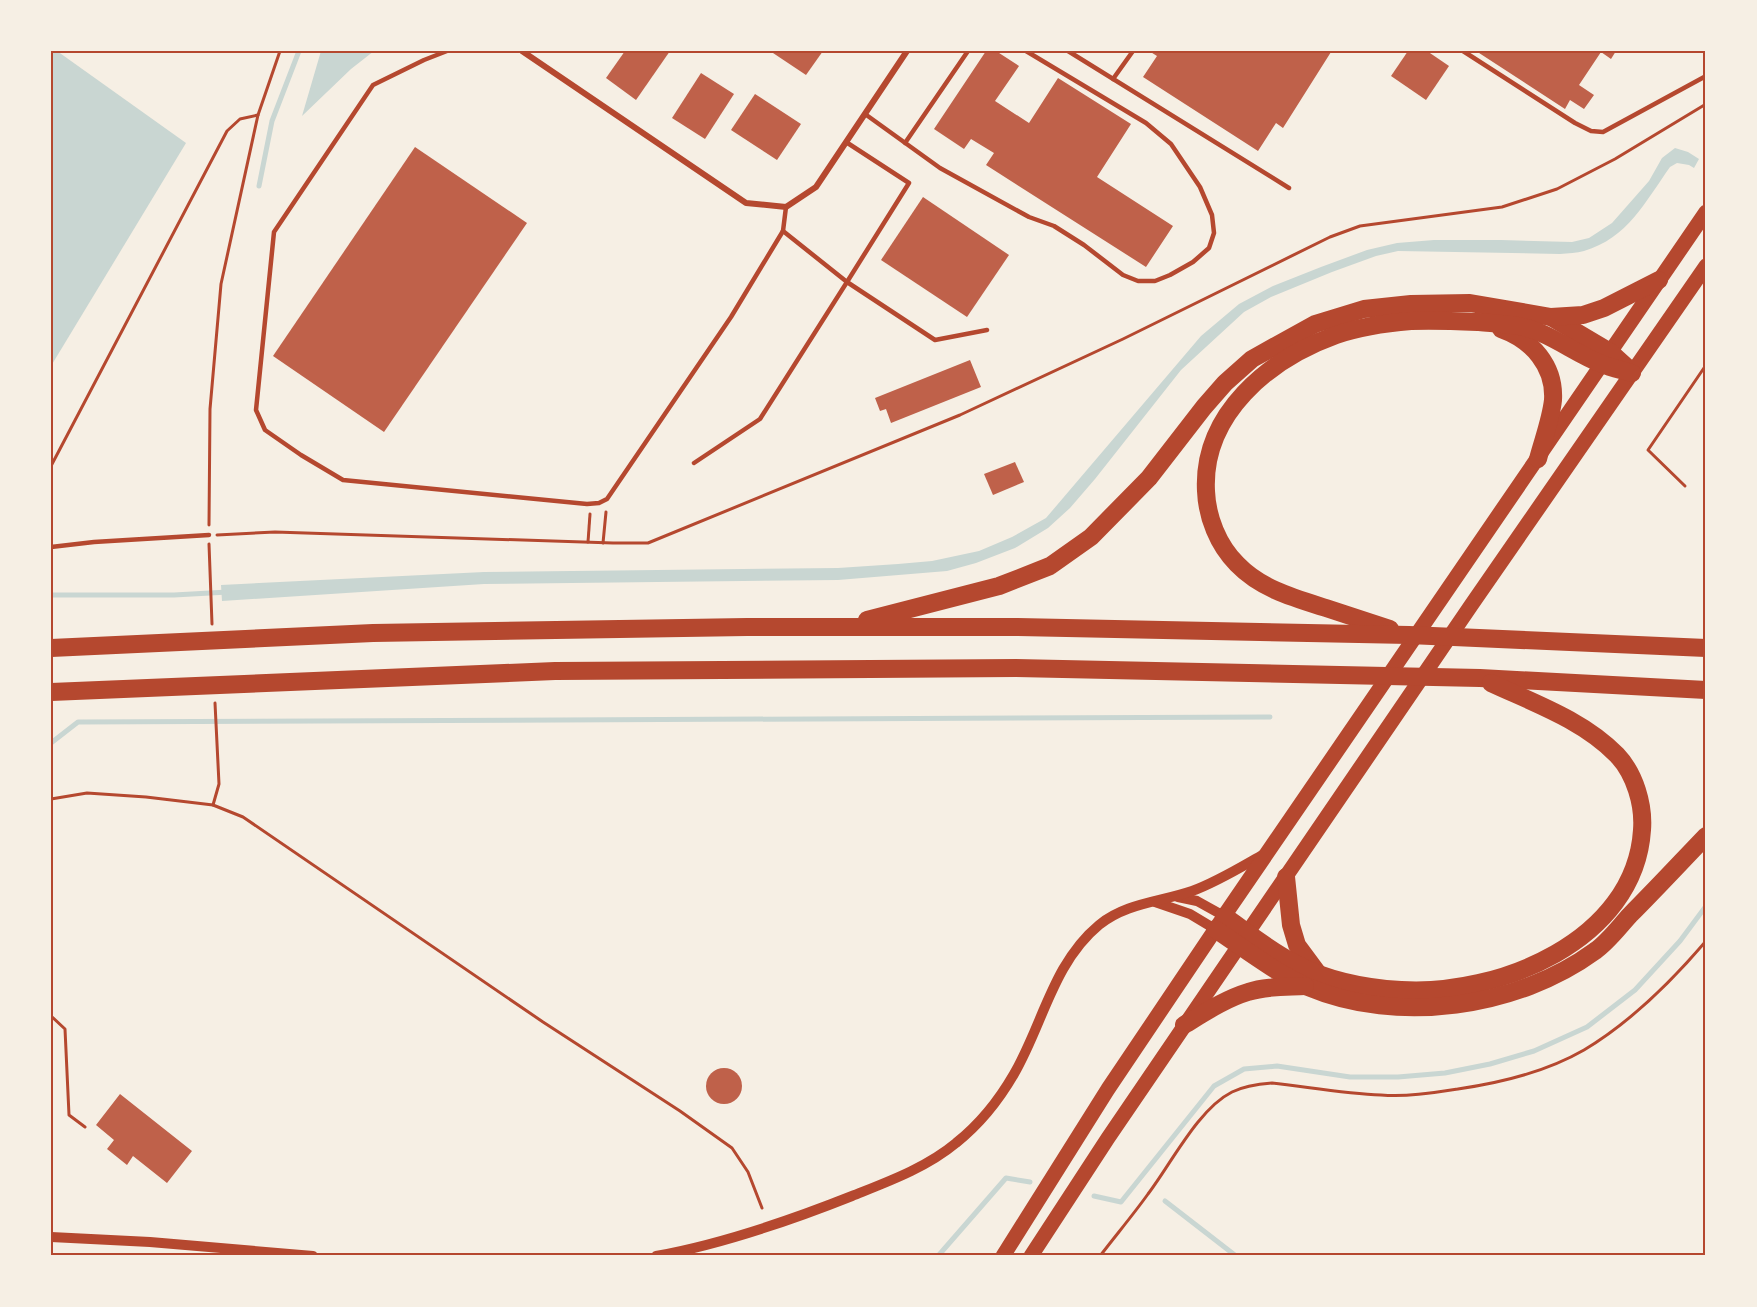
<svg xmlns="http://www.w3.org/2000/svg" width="1757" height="1307" font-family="Cabin,sans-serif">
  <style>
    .water { fill: #c9d6d2 }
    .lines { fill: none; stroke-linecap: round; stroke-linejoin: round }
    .stream { stroke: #c9d6d2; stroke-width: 5 }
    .building { fill: #bf614a }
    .path { stroke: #b5482f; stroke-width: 3 }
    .service { stroke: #b5482f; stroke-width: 4.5 }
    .minor { stroke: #b5482f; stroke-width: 6 }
    .tertiary { stroke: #b5482f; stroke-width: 10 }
    .primary { stroke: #b5482f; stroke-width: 15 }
    .trunk { stroke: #b5482f; stroke-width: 15 }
    .motorway { stroke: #b5482f; stroke-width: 18 }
    .neatline { fill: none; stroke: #b5482f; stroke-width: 2 }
  </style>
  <rect width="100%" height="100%" fill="#f6efe4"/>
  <g class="water">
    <polygon points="51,51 57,51 186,143 51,366"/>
    <polygon points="321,51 374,51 351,69 302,116"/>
    <path d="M1675 148 1688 152 1699 159 1694 168 1689 165 1677 163 1670 167C1645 202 1628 238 1584 251 1577 253 1568 253 1560 254L1398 251 1376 256 1332 272 1271 297 1244 312 1181 370 1095 479 1070 508 1048 528 1015 548 976 563 947 571 838 580 484 584 222 601 221 585 484 572 838 568 898 564 932 561 979 551 1012 537 1046 518 1201 336 1239 304 1273 286 1321 267 1367 250 1397 243 1434 240H1501L1572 242 1589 238 1612 223 1649 181 1662 158Z"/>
  </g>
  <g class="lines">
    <g class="stream">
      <polyline points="259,186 272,121 299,51"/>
      <polyline points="51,595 174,595 228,592"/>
      <polyline points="51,743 78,722 1270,717"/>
      <polyline points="1094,1196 1121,1202 1214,1086 1244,1069 1277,1066 1350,1077 1398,1077 1445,1073 1490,1064 1534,1051 1587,1027 1635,990 1680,941 1706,906"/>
      <polyline points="1165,1201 1236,1256"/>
      <polyline points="938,1256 1006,1178 1030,1182"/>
    </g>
  </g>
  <g class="building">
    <polygon points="625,51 670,51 636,100 606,78"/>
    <polygon points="770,51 823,51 806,75"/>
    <polygon points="986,51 996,51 1019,66 995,101 1029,123 1058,78 1131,124 1097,177 1173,226 1146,267 986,165 994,153 971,139 964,149 934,129"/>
    <polygon points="1149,51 1330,51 1331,52 1283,128 1276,123 1258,151 1143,77 1157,56"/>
    <polygon points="1408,51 1427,51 1449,66 1426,100 1391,76"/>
    <polygon points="1476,51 1616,51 1611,59 1601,52 1579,85 1594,95 1584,109 1570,100 1565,109"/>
    <polygon points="701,73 734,94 705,139 672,118"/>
    <polygon points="755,94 801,124 777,160 731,130"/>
    <polygon points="415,147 527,223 384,432 273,356"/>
    <polygon points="923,197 1009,255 967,317 881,260"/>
    <polygon points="970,360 981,387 891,423 886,409 880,411 875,398"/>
    <polygon points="1015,462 1024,482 993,495 984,474"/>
    <circle cx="724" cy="1086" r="18"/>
    <polygon points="120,1094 192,1151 167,1183 133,1156 127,1165 107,1149 114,1140 96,1125"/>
  </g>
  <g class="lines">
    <g class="path">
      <polyline points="51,466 227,131 240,119 258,115"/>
      <polyline points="1685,486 1648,450 1706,365"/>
      <polyline points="209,525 210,409 221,284 258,115 280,51"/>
      <polyline points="217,535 275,532 613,543 648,543 960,415 1123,339 1330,237 1360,226 1502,207 1557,189 1615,159 1706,104"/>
      <polyline points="588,542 590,514"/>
      <polyline points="603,543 606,512"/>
      <polyline points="209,544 212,624"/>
      <polyline points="51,799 87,793 146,797 213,805 243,817 543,1022 680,1111 732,1148 748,1172 762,1208"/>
      <polyline points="213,805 219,784 215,703"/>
      <polyline points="51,1016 65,1029 69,1115 85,1127"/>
      <path d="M1100 1256C1116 1235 1133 1215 1148 1194 1171 1164 1198 1109 1232 1092 1244 1086 1259 1084 1272 1083 1308 1087 1345 1094 1381 1095 1407 1097 1432 1093 1458 1089 1500 1083 1546 1072 1584 1050 1631 1022 1671 982 1706 941"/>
    </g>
    <g class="service">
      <polyline points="447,51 424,60 373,85 274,232 256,410 265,430 301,455 343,480 587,504 599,503 607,499 731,317 783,231 786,207"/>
      <polyline points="1068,51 1289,188"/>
      <polyline points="1463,51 1575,123 1591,131 1603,132 1706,76"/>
      <polyline points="1113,79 1133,51"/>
      <polyline points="865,114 940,168 1029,217 1054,226 1084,245 1123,275 1138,281 1155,281 1170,275 1193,262 1209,248 1214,233 1212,215 1200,187 1171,144 1146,123 1026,51"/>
      <polyline points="905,143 968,51"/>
      <polyline points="783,231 847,282 909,183 846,142"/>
      <polyline points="694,463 760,419 847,282 935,340 987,330"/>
      <polyline points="51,547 94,542 209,535"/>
    </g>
    <polyline class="minor" points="522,51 746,203 786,207 816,187 907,51"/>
    <g class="tertiary">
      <polyline points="1178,897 1197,901 1224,916"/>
      <polyline points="1155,902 1190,914 1215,929"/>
      <polyline points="51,1237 150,1242 313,1256"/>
      <path d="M656 1256C723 1244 789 1221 852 1196 887 1182 926 1168 956 1143 980 1124 999 1100 1014 1074 1043 1024 1053 963 1099 925 1126 903 1160 902 1192 891 1217 882 1241 867 1264 854"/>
    </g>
    <g class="primary">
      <polyline points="1224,916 1706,212"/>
      <polyline points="1248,932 1472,604 1706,266"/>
    </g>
    <g class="trunk">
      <polyline points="1003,1256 1108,1089 1221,921"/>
      <polyline points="1031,1256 1108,1138 1245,937"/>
    </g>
    <g class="motorway">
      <polyline points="1551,317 1610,352 1631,371"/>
      <path d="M1501 329C1532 340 1555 366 1553 400 1551 419 1543 440 1538 459"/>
      <polyline points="867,620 999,586 1050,566 1091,537 1149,478 1204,407 1225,383 1252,359 1315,324 1364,309 1411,304 1470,303 1551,317 1583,315 1604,308 1659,280"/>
      <path d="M1390 629C1369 622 1347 615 1326 608 1294 598 1261 589 1237 564 1218 545 1207 517 1206 491 1202 414 1269 359 1336 335 1359 327 1386 323 1411 321 1434 320 1456 321 1479 322 1500 324 1522 324 1541 333 1562 342 1581 356 1602 364 1611 368 1622 370 1632 373"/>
      <polyline points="51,648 373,633 747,627 1018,627 1409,635 1706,648"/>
      <polyline points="51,692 555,671 1016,668 1480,678 1706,690"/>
      <polyline points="1286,877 1291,925 1297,945 1317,972"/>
      <path d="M1224 916C1247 932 1270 951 1296 964 1327 980 1366 988 1401 990 1498 996 1635 941 1642 830 1644 805 1635 774 1617 755 1583 720 1534 703 1491 683"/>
      <path d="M1215 929C1245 949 1274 972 1308 987 1398 1025 1517 1008 1595 951 1608 942 1619 927 1630 915 1656 889 1681 862 1706 836"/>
      <path d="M1184 1025C1204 1013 1225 999 1248 992 1266 986 1286 987 1305 986"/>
    </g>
  </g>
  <rect width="1757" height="1307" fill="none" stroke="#f6efe4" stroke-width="105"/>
  <rect x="52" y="52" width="1652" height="1202" class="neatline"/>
</svg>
